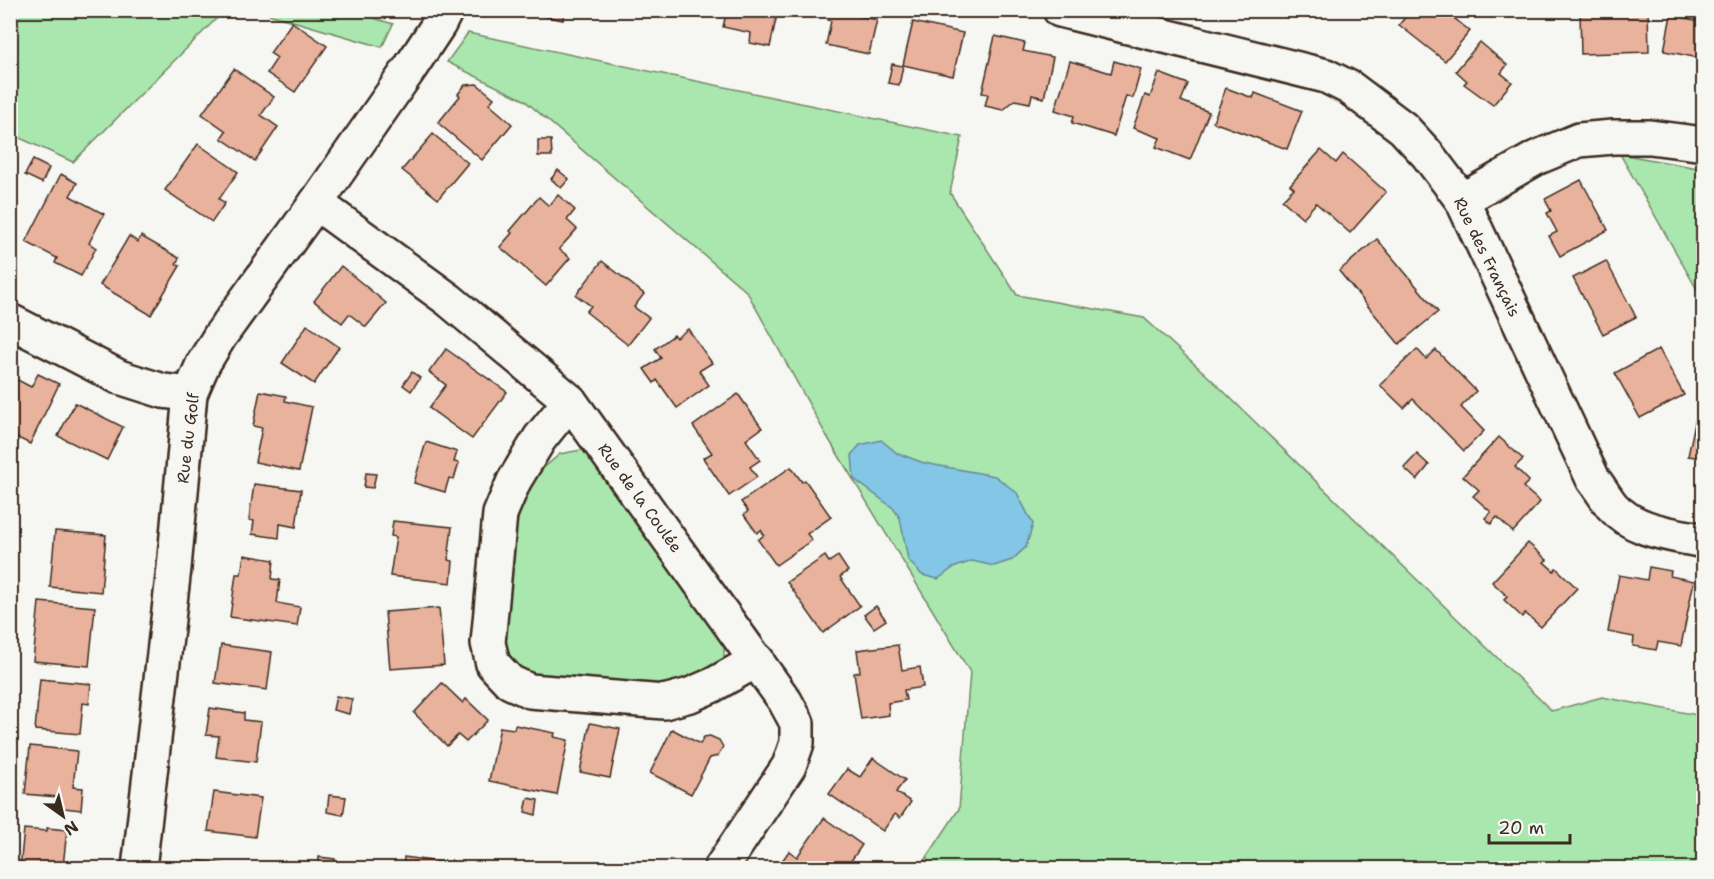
<svg xmlns="http://www.w3.org/2000/svg" width="1714" height="879" font-family="'Shantell Sans',sans-serif">
  <style>
    .green { fill: #a9e7ae; stroke: #728866; stroke-width: 1.5 }
    .water { fill: #84c6e5; stroke: #678895; stroke-width: 1.5 }
    .building { fill: #e8b29d; stroke: #3b2a1e; stroke-width: 1.5 }
    .lines { fill: none; stroke-linecap: round; stroke-linejoin: round }
    .minor-casing { stroke: #3b2a1e; stroke-width: 38 }
    .minor { stroke: #f6f6f2; stroke-width: 33 }
    .labels { text-anchor: middle; dominant-baseline: central; stroke-width: 4.5; stroke-linejoin: round; paint-order: stroke }
    .street-label { font-size: 16px; fill: #3b2a1e; stroke: #f6f6f2 }
  </style>
  <rect width="100%" height="100%" fill="#f6f6f2"/>
  <filter id="ink" filterUnits="userSpaceOnUse"><feTurbulence type="fractalNoise" baseFrequency=".0167" numOctaves="2"/><feDisplacementMap in="SourceGraphic" scale="12" xChannelSelector="R" yChannelSelector="G"/><feConvolveMatrix kernelMatrix="1 2 1 2 8 2 1 2 1" color-interpolation-filters="sRGB"/></filter>
  <g filter="url(#ink)">
    <g class="green">
      <polygon points="11,10 224,10 224,11 73,162 11,134"/>
      <polygon points="258,11 351,11 393,24 382,47"/>
      <polygon points="468,33 962,137 950,193 1017,295 1144,318 1212,380 1552,711 1602,697 1703,716 1703,868 920,868 959,809 970,672 825,433 747,292 524,100 447,62"/>
      <polygon points="1620,154 1703,169 1703,300"/>
      <polygon points="586,449 602,466 724,646 724,661 714,675 619,696 511,670 503,643 520,500 534,476 560,454"/>
    </g>
    <polygon class="water" points="881,440 897,453 924,463 995,476 1017,493 1033,524 1026,547 1012,560 994,566 972,561 953,568 938,579 922,575 908,560 900,518 893,508 854,479 852,454 860,445"/>
    <g class="building">
      <polygon points="529,10 565,10 563,20 528,13"/>
      <polygon points="727,10 778,10 770,47 750,43 751,33 723,27"/>
      <polygon points="830,10 859,10 858,16 877,20 869,54 826,45 831,21 828,20"/>
      <polygon points="1411,10 1444,10 1470,31 1445,61 1399,25"/>
      <polygon points="1580,10 1648,10 1649,52 1581,54"/>
      <polygon points="1671,15 1704,22 1704,59 1664,51"/>
      <polygon points="292,22 327,46 295,92 267,73 277,58 270,53"/>
      <polygon points="913,22 963,33 953,76 903,65"/>
      <polygon points="995,36 1025,43 1023,51 1053,57 1044,98 1032,95 1030,103 1015,100 1003,110 985,106 988,94 982,93"/>
      <polygon points="1480,42 1507,65 1501,73 1512,82 1493,105 1464,84 1467,81 1456,71"/>
      <polygon points="1070,61 1111,73 1114,61 1141,69 1133,98 1126,96 1114,136 1072,123 1074,116 1055,110"/>
      <polygon points="892,64 903,66 899,85 888,83"/>
      <polygon points="234,69 274,97 261,115 278,127 255,161 221,138 226,131 202,114"/>
      <polygon points="1159,73 1188,84 1181,101 1209,112 1190,160 1156,147 1160,138 1133,128 1145,95 1150,97"/>
      <polygon points="477,84 494,98 489,104 512,124 482,160 438,123 460,96 458,94 465,85"/>
      <polygon points="1226,88 1253,98 1255,93 1302,111 1287,149 1213,122"/>
      <polygon points="433,134 468,163 438,199 402,170"/>
      <polygon points="538,140 551,140 552,156 538,156"/>
      <polygon points="198,144 238,172 219,199 225,203 212,222 165,190"/>
      <polygon points="1321,150 1336,163 1343,154 1386,192 1350,233 1316,203 1303,218 1282,200 1294,188 1290,185"/>
      <polygon points="33,160 49,168 42,183 25,175"/>
      <polygon points="558,170 569,179 561,188 551,179"/>
      <polygon points="61,174 77,183 70,196 104,214 89,243 96,248 81,276 55,263 57,258 26,242"/>
      <polygon points="1581,180 1608,230 1560,256 1549,236 1557,232 1547,213 1551,211 1545,199"/>
      <polygon points="558,195 575,210 567,220 577,229 559,249 570,258 546,286 500,247 512,233 510,231 539,197 549,206"/>
      <polygon points="129,236 138,242 141,236 179,258 176,264 180,266 151,315 100,285"/>
      <polygon points="1377,239 1438,312 1399,344 1339,271"/>
      <polygon points="602,261 644,294 634,307 649,318 628,345 586,312 591,306 576,295"/>
      <polygon points="1606,261 1636,317 1603,334 1573,278"/>
      <polygon points="341,266 386,303 366,327 349,314 342,323 314,301"/>
      <polygon points="307,325 339,347 314,384 282,363"/>
      <polygon points="688,329 712,363 699,371 709,385 677,408 657,380 654,383 644,369 661,358 655,349 674,335 676,338"/>
      <polygon points="446,349 507,392 472,439 429,408 446,385 429,372"/>
      <polygon points="1417,349 1426,359 1436,350 1476,391 1461,407 1484,431 1464,451 1413,399 1404,408 1380,385"/>
      <polygon points="1659,349 1684,395 1640,418 1615,373"/>
      <polygon points="412,372 420,378 411,391 403,385"/>
      <polygon points="38,374 59,384 30,444 10,434 10,376 31,387"/>
      <polygon points="260,391 286,396 285,401 312,407 299,471 255,462 262,428 253,426"/>
      <polygon points="738,394 762,428 746,440 760,460 750,467 757,477 729,496 703,458 712,453 693,426"/>
      <polygon points="75,403 123,427 107,460 58,436"/>
      <polygon points="1697,413 1704,414 1704,458 1688,456"/>
      <polygon points="1499,437 1523,459 1515,467 1529,481 1523,487 1540,502 1513,532 1497,517 1491,524 1485,518 1491,512 1473,496 1479,490 1463,476"/>
      <polygon points="426,442 457,452 454,462 459,463 454,479 449,478 445,492 414,483"/>
      <polygon points="1417,454 1429,465 1417,480 1404,468"/>
      <polygon points="791,467 802,482 805,480 831,517 807,534 812,540 776,565 758,540 764,535 761,530 757,533 744,515 748,511 741,502"/>
      <polygon points="366,473 376,474 373,488 364,487"/>
      <polygon points="254,484 301,490 296,527 280,524 279,538 252,534 254,521 249,520"/>
      <polygon points="393,521 452,527 448,560 453,561 451,583 390,576 396,537 391,536"/>
      <polygon points="55,531 106,535 101,592 50,587"/>
      <polygon points="1528,543 1547,560 1544,562 1554,571 1556,568 1577,588 1541,627 1525,613 1522,617 1504,600 1507,596 1492,582"/>
      <polygon points="244,555 274,560 272,579 280,580 277,603 300,607 297,626 230,617 236,574 241,574"/>
      <polygon points="825,556 829,562 838,556 848,571 840,577 860,606 823,633 787,582"/>
      <polygon points="1649,567 1671,571 1670,576 1694,581 1681,646 1658,642 1656,650 1633,646 1634,637 1608,632 1619,575 1647,580"/>
      <polygon points="39,602 95,607 89,666 33,661"/>
      <polygon points="876,606 886,620 874,628 864,615"/>
      <polygon points="439,608 444,665 390,669 385,612"/>
      <polygon points="221,645 272,652 267,690 215,683"/>
      <polygon points="898,645 902,670 920,667 923,687 904,690 906,700 888,703 889,715 861,719 854,673 860,672 857,650"/>
      <polygon points="40,679 91,684 89,704 83,703 80,734 35,730"/>
      <polygon points="442,683 463,703 466,699 488,720 466,742 458,735 447,746 414,713"/>
      <polygon points="336,696 352,699 349,714 333,710"/>
      <polygon points="210,708 244,713 244,720 261,722 256,762 216,757 219,736 206,735"/>
      <polygon points="590,723 620,729 610,778 580,772"/>
      <polygon points="515,725 555,733 554,737 568,740 557,795 489,781 500,727 514,729"/>
      <polygon points="672,729 700,744 704,737 710,736 719,740 723,747 718,756 710,758 691,794 650,773"/>
      <polygon points="30,746 77,751 73,787 83,788 81,810 56,807 57,797 25,794"/>
      <polygon points="873,758 905,780 896,792 911,802 900,818 895,814 883,831 829,794 847,769 860,777"/>
      <polygon points="214,792 261,798 255,837 208,831"/>
      <polygon points="329,795 346,797 343,815 327,812"/>
      <polygon points="528,798 538,800 536,815 525,812"/>
      <polygon points="824,818 862,845 846,868 777,868 789,851 797,857"/>
      <polygon points="47,828 67,830 63,866 52,864 52,868 20,868 24,829 47,831"/>
      <polygon points="319,857 335,859 335,862 373,868 318,868"/>
      <polygon points="404,857 460,865 459,868 403,868"/>
      <polygon points="200,861 253,868 199,868"/>
    </g>
    <g class="lines">
      <g class="minor-casing">
        <g id="minor">
          <path d="M1060 10 1326 76 1350 88 1403 128 1427 154 1462 200 1593 479C1600 488 1605 497 1612 506 1635 532 1672 534 1704 541"/>
          <polyline points="1462,200 1536,158 1579,140 1613,137 1650,137 1704,144"/>
          <polyline points="316,203 449,300 570,401 785,701 797,723 797,743 789,766 721,868"/>
          <polyline points="10,321 119,377 163,391 190,394"/>
          <polyline points="570,401 540,438 514,481 500,514 488,643 493,664 510,682 530,691 664,702 690,695 713,685 757,660"/>
          <polyline points="139,868 174,568 190,394 203,364 220,336 316,203 410,68 439,24 446,10"/>
        </g>
      </g>
      <use href="#minor" class="minor"/>
    </g>
  </g>
  <g class="labels">
    <g class="street-label">
      <text transform="translate(1487 257) rotate(64)">Rue des Français</text>
      <text transform="translate(188 438) rotate(-83)">Rue du Golf</text>
      <text transform="translate(640 498) rotate(54)">Rue de la Coulée</text>
    </g>
  </g>
  <rect width="1714" height="879" fill="none" stroke="#f6f6f2" stroke-width="36"/>
  <rect x="18" y="18" width="1678" height="843" fill="none" stroke="#3b2a1e" stroke-width="2" filter="url(#ink)"/>
  <g transform="translate(63 816) rotate(146)" stroke="#f6f6f2" stroke-width="4.5" paint-order="stroke">
  <path d="M0-4.5L10 22L0 15L-10 22Z" fill="#3b2a1e"/>
  <text y="-9" font-size="16" font-weight="bold" text-anchor="middle" fill="#3b2a1e">N</text>
  </g>
  <path d="M1489 834v9h81v-9" fill="none" stroke="#3b2a1e" stroke-width="3"/>
  <text x="1498" y="834" font-size="18" fill="#3b2a1e" stroke="#f6f6f2" stroke-width="4.5" paint-order="stroke">20 m</text>
</svg>
